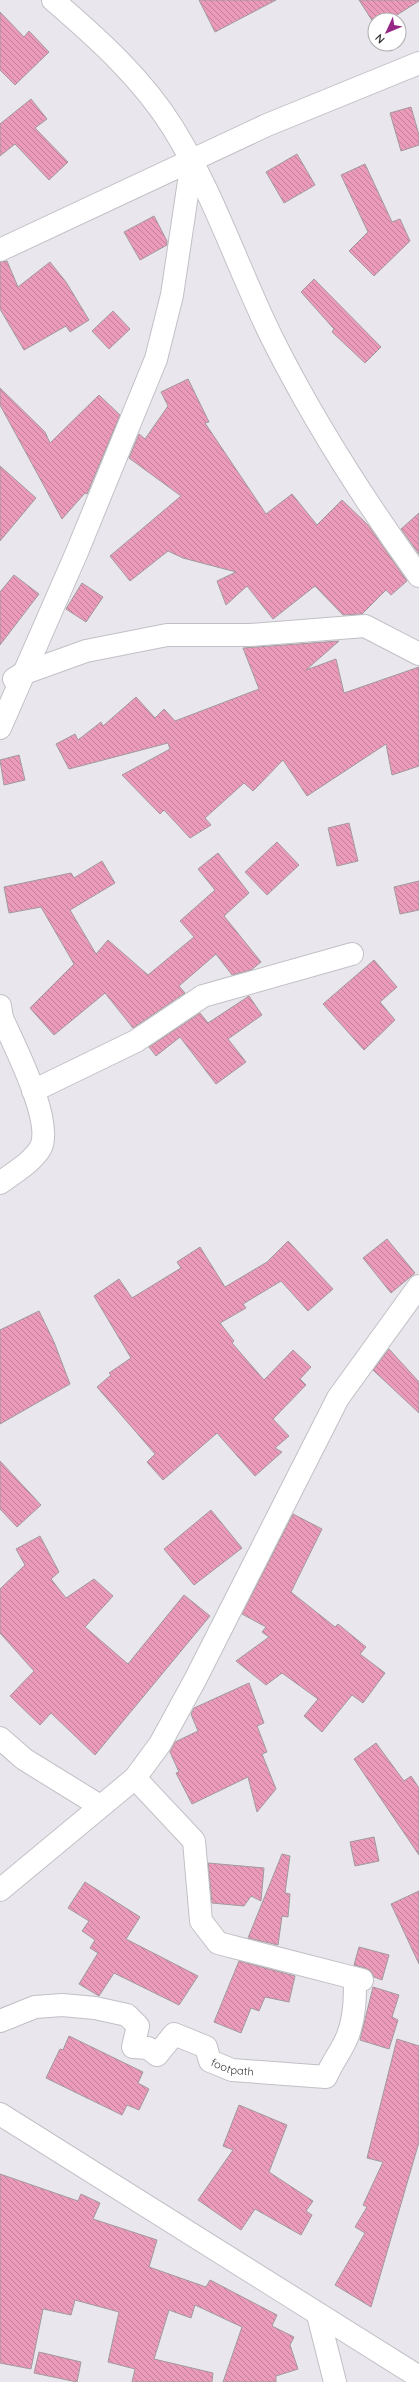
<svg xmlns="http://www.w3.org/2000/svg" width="419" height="2382" font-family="Quicksand,sans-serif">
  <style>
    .building { fill: url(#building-back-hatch); stroke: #a19a9c }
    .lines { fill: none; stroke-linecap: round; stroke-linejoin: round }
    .street-casing { stroke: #c2bfc6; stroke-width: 24 }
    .secondary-casing { stroke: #c2bfc6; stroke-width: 24 }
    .street { stroke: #fff; stroke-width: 22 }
    .secondary { stroke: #fff; stroke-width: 22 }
    .labels { text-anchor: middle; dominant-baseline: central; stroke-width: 4; stroke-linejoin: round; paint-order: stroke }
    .street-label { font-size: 11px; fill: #343335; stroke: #fff }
  </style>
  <defs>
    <pattern id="building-back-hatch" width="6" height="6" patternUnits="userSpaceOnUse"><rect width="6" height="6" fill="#eb9bb9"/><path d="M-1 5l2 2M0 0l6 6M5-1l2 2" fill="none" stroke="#bf7f97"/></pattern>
  </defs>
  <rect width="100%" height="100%" fill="#e9e7ed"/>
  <g class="building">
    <polygon points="199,0 276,0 215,32"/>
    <polygon points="359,0 419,0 419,1 389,20 375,20 375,25"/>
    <polygon points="0,12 24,37 29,31 49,52 15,85 0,70"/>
    <polygon points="31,99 47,119 35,128 68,162 49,180 15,144 0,156 0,124"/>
    <polygon points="411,107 419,135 419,145 401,151 390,113"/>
    <polygon points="297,154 315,185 284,203 266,172"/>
    <polygon points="365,164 392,222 400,219 410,241 374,276 349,251 368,232 341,175"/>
    <polygon points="154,216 167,241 167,245 140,260 124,232"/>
    <polygon points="7,261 18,287 50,262 66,282 89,320 70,332 66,326 24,350 0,309 0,262"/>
    <polygon points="314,279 381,347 365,363 332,332 334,329 301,292"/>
    <polygon points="113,311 130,329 109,349 92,331"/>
    <polygon points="188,379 209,422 205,423 266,514 292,494 317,525 342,500 368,525 407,581 391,595 386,590 362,614 343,615 315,586 273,619 247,586 226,605 217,581 236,572 183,558 168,551 130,581 110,556 181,496 129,458 139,434 145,439 168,406 161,392"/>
    <polygon points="0,388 45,432 50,443 99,395 120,415 87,494 85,493 62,519 0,405"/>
    <polygon points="0,466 36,498 0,541"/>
    <polygon points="419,513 419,554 401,529"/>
    <polygon points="14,575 39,594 0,645 0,592"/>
    <polygon points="82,583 103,597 86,622 66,609"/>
    <polygon points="339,641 306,670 336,659 344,693 419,667 419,766 392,775 386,744 307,796 283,760 253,791 244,783 205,818 211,825 190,838 164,810 160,814 122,775 170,749 168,743 69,769 56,744 75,734 78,740 101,722 103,726 136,697 155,718 164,709 175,721 259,689 243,648"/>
    <polygon points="19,755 25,780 4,785 0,760"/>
    <polygon points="349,823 358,861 337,866 328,828"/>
    <polygon points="277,842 299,865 267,895 245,872"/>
    <polygon points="218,853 249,893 224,916 261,962 251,970 232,975 216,954 179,986 185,993 133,1028 105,993 54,1035 30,1008 74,964 41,907 9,913 4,887 71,873 74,878 102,861 115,883 70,910 96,954 108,940 148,975 194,937 180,921 215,890 198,869"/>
    <polygon points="419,881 419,910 400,914 394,887"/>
    <polygon points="374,960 397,987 380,1002 395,1020 364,1050 323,1004"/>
    <polygon points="249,996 262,1015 228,1039 246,1062 216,1084 180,1037 156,1056 149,1047 200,1013 208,1023"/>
    <polygon points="387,1239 415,1273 391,1293 363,1258"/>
    <polygon points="288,1241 333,1289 308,1311 281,1281 243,1304 246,1308 220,1323 234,1341 232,1343 264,1380 293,1350 311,1367 300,1379 306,1385 273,1419 289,1436 275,1448 282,1452 255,1476 217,1433 163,1480 147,1462 155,1454 97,1387 111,1375 109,1373 131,1358 94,1296 119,1279 132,1298 181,1268 177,1262 200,1247 225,1287 267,1262"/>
    <polygon points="39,1311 54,1342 70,1384 0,1424 0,1330"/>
    <polygon points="389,1349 419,1382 419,1413 373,1370"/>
    <polygon points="0,1461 41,1505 17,1527 0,1509"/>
    <polygon points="211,1510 242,1548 194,1585 164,1549"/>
    <polygon points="293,1514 322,1529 291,1592 335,1627 338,1624 366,1647 360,1654 385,1673 363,1703 352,1695 322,1732 304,1716 318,1699 282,1673 266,1685 236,1661 269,1637 262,1632 266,1627 242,1614"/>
    <polygon points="40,1536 59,1572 51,1579 66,1598 94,1579 113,1596 85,1627 128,1664 184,1595 210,1616 95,1755 51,1713 40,1725 10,1696 34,1671 0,1633 0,1589 25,1565 16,1549"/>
    <polygon points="249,1683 264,1723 257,1726 267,1752 262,1754 276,1789 257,1812 248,1777 192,1804 176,1773 179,1772 170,1752 175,1742 198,1731 191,1714 194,1708"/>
    <polygon points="376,1743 404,1781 411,1776 419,1788 419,1855 354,1759"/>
    <polygon points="374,1837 379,1861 355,1866 350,1842"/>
    <polygon points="282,1854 290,1856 285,1893 290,1894 288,1917 282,1916 278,1945 248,1938"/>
    <polygon points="208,1863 264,1868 261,1901 251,1896 244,1906 212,1903"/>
    <polygon points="85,1882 140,1917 126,1939 198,1976 179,2005 114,1973 99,1996 79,1984 98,1953 90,1948 95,1940 82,1931 89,1921 68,1908"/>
    <polygon points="419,1891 419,1964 391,1904"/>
    <polygon points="359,1947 389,1955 382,1980 374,1977 371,1971 365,1968 354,1965"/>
    <polygon points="239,1961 295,1976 289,2002 265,1997 259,2011 251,2008 241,2033 214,2022"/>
    <polygon points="373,1987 399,1995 392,2017 398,2020 389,2049 360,2040"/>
    <polygon points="69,2036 143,2072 138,2083 149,2089 139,2110 127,2105 122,2115 46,2078 60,2049 63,2050"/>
    <polygon points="397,2039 419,2046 419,2142 371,2307 335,2285 365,2233 355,2227 367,2207 363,2205 383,2162 367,2158"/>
    <polygon points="239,2105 287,2125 269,2172 313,2201 306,2211 312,2215 301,2235 255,2209 241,2230 198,2200 233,2150 223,2146"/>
    <polygon points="0,2174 78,2201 81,2194 100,2203 93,2219 157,2240 149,2267 206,2287 210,2280 277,2315 272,2326 294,2337 290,2345 298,2369 276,2376 276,2382 223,2382 242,2327 195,2305 191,2318 169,2310 154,2359 213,2373 212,2382 132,2382 135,2369 108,2362 119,2312 75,2300 71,2315 43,2309 31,2369 0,2363"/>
    <polygon points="39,2352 81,2362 77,2382 34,2373"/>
  </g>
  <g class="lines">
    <g class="street-casing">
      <g id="street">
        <path d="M53 0C97 38 142 78 173 128 214 194 238 269 272 338 314 422 364 500 419 576"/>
        <polyline points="0,250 267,125 419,63"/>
        <polyline points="14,679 22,674 86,651 167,635 250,635 365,626 419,654"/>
        <polyline points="0,728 77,552 156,359 172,295 192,161"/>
        <path d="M0 1006 2 1018C14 1045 53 1120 41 1147 33 1162 13 1173 0 1183"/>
        <polyline points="33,1091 136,1041 203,996 352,954"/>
        <polyline points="0,1738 24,1759 100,1806"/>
        <polyline points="135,1778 194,1841 201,1921 218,1943 362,1980"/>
        <polyline points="0,1890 135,1778 160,1744 195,1680 338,1398 419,1286"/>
        <path id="s1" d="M0 2021 35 2007 62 2005 95 2008 127 2015 138 2026 133 2047 148 2048 157 2055 174 2034 206 2047 210 2061 232 2070 326 2077C332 2062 343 2049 348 2035 355 2016 355 1998 355 1979"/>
        <polyline points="318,2315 335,2382"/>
      </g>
    </g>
    <g class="secondary-casing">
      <polyline id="secondary" points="0,2114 419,2377"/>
    </g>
    <use href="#street" class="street"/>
    <use href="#secondary" class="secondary"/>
  </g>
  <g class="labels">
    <g class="street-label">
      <text stroke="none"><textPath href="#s1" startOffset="294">footpath</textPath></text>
    </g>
  </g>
  <g transform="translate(387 32) rotate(226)"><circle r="19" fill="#ffffff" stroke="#aeadae"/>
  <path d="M0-3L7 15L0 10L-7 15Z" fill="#972786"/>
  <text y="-6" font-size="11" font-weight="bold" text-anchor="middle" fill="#343335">N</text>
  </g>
</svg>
